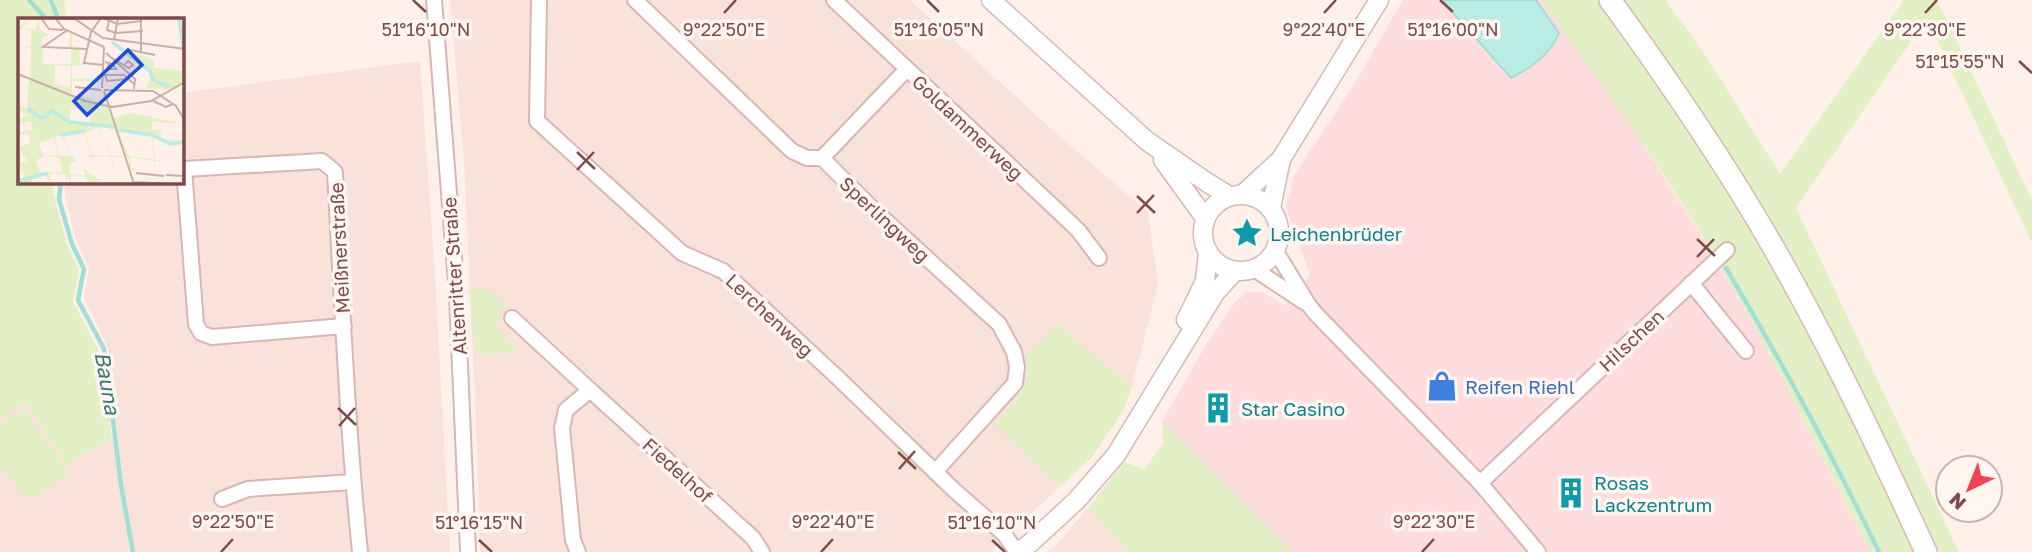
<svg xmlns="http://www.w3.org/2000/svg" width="2032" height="552" font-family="'Golos Text',sans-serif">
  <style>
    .residential { fill: #f9e2da }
    .commercial { fill: #ffddde }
    .green { fill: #e3efc5 }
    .water { fill: #bbece4; stroke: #a0dfd5; stroke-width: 2 }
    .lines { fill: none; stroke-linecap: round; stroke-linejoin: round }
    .stream { stroke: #a0dfd5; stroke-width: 4.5 }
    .minor-casing { stroke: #d8b7b2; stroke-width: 18 }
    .tertiary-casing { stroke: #d8b7b2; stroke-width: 21 }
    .secondary-casing { stroke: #ddb7b1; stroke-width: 24 }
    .minor { stroke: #fff; stroke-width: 14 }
    .tertiary { stroke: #fff; stroke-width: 18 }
    .secondary { stroke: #fff; stroke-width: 21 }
    .ticks { fill: none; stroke: #7e4b49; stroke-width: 2.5 }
    .labels { text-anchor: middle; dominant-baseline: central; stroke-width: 7; stroke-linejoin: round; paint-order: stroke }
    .street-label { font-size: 19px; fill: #7e4b49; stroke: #fff6f2 }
    .culture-label { font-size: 19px; fill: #0d838f; stroke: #fff6f2; text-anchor: start }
    .shop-label { font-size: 19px; fill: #366cbe; stroke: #fff6f2; text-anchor: start }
    .water-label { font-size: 21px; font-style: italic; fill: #377c72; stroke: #fff6f2 }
    .inset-river { fill: none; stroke: #bbece4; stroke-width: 3.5 }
    .inset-road { fill: none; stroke: #cbaeaa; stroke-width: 2 }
    .view { fill: #1d4ed8; fill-opacity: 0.15; stroke: #1d4ed8; stroke-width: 3.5 }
    .inset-edge { fill: none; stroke: #7e4b49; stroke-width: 3.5 }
    .ticks-label { font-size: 18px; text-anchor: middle; fill: #7e4b49; stroke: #fff6f2; stroke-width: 7; stroke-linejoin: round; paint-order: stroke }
  </style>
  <rect width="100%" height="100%" fill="#fff0ea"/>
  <g class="residential">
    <polygon points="450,0 910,0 1059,136 1148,212 1158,285 1132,386 1123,411 1092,457 990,552 480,552 477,443 464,162"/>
    <polygon points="420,61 435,275 450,552 0,552 0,419 26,403 66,465 117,436 108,348 84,298 89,268 76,241 65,197 66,182 182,182 182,93"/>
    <polygon points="1088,508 1129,552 1047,552 1054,548"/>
  </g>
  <polygon class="commercial" points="1403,0 1542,0 1631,126 1716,258 1768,350 1870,552 1292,552 1162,421 1206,345 1234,303 1246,292 1262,292 1285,305 1310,275 1286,207 1294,175 1350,91"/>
  <g class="green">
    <polygon points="0,0 64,0 67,19 19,19 19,182 53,182 53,192 67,245 79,270 73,301 103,359 112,439 66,465 26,403 0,419"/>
    <path d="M1542 0H1665L1702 50 1780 174 1904 0H1939L1938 2 2032 200V243L1927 18 1796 208 1959 552H1870C1821 454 1772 355 1717 260 1664 170 1602 85 1542 0Z"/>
    <polygon points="487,289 505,306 497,313 503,319 495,328 512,344 516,341 516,353 476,354 469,290"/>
    <polygon points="1059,324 1105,366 1132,386 1123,411 1092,457 1059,486 995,425 1015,400 1028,374 1026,357"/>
    <polygon points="24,409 70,474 29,500 0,467 0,425"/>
    <polygon points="1162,421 1293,552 1129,552 1088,508 1124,462 1144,469 1163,444"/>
  </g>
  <path class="water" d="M1442 0H1536L1559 33C1551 54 1531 68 1511 78Z"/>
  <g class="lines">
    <g class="stream">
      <polyline points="29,0 46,19"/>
      <polyline points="51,0 58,19"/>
      <polyline points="61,182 59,199 72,244 84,269 78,300 104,349 121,485 133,552"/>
      <path d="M1726 268C1781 360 1832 455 1879 552"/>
    </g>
    <g class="minor-casing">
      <g id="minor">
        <polyline points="434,0 457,296 468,552"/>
        <polyline points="539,0 537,121 682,253 723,271 838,378 954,490 1004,534 1017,552"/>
        <polyline points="635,0 792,151 807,158 822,158 874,210 999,324 1014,352 1017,367 1015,383 935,472"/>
        <polyline points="834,0 1078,230 1099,258"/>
        <polyline points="822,158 907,69"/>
        <polyline points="1275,250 1308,304 1316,314 1480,483 1538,552"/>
        <polyline points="1254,269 1304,302"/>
        <polyline points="1691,283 1746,351"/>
        <polyline points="512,318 590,390"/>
        <path d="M344 326 212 337 201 333 196 324 184 169 322 161 335 172C342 299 347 426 360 552"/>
        <polyline points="1480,483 1727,250"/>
        <polyline points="222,499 248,489 353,482"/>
        <polyline points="578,552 573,540 562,428 566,410 590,390 753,538 762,552"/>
      </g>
    </g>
    <g class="tertiary-casing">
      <g id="tertiary">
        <polyline points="991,0 1147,141 1205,181 1229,196"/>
        <polyline points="1163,160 1205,218"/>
        <polyline points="1243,194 1281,159 1379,0"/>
        <circle cx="1241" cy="233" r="38"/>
        <polyline points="1271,208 1281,159"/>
        <polyline points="1186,320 1205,281 1208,252"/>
        <polyline points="1017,552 1028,545 1076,501 1116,455 1215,293 1235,271"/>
      </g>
    </g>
    <g class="secondary-casing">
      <path id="secondary" d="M1610 0C1656 63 1700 127 1741 193 1812 308 1870 430 1926 552"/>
    </g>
    <use href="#minor" class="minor"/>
    <use href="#tertiary" class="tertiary"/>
    <use href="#secondary" class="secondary"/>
  </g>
  <path class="ticks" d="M413 0 426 12M927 0 939 12M1440 0 1453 12M724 13 736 0M1324 13 1336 0M1925 13 1937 0M2019 61 2032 73M577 152 595 169M577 170 594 152M1137 196 1155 213M1137 213 1154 195M1697 239 1715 256M1697 257 1714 239M338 408 356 425M339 426 355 408M898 452 916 469M899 469 915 451M479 540 492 552M992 540 1005 552M221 552 233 539M821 552 833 539M1422 552 1434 539"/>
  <defs>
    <g id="sight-bare" transform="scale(2.415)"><path d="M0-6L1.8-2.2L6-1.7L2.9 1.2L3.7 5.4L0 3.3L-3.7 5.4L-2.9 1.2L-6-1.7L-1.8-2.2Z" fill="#0f9aa8" stroke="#fff6f2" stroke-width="2.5" paint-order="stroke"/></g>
    <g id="shop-bare" transform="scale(2.415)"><path d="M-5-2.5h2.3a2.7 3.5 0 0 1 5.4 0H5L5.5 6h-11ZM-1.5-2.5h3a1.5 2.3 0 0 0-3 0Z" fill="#3f7fe0" stroke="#fff6f2" stroke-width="2.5" paint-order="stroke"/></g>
    <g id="building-bare" transform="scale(2.415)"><path d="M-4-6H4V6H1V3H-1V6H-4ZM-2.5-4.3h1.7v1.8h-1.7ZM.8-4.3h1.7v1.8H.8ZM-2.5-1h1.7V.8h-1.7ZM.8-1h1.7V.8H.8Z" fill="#0f9aa8" stroke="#fff6f2" stroke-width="2.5" paint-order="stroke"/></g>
  </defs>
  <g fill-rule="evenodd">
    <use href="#sight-bare" x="1247" y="233"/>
    <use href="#shop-bare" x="1442" y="386"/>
    <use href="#building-bare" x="1218" y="408"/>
    <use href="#building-bare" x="1571" y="493"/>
  </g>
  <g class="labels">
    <g class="street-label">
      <text transform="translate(968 127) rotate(43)">Goldammerweg</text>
      <text transform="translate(885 219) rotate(43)">Sperlingweg</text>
      <text transform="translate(339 248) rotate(-93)">Meißnerstraße</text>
      <text transform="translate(454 276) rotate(-94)">Altenritter Straße</text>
      <text transform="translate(770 315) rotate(43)">Lerchenweg</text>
      <text transform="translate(1631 340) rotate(-43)">Hilschen</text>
      <text transform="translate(678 470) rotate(42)">Fiedelhof</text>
    </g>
    <g class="culture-label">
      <text x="1270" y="233">Leichenbrüder</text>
      <text x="1241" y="408">Star Casino</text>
      <text x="1594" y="482">Rosas<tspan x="1594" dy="22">Lackzentrum</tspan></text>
    </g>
    <g class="shop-label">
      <text x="1465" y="386">Reifen Riehl</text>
    </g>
    <g class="water-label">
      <text transform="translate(108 383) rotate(80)">Bauna</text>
    </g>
  </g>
  <g transform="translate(18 18)">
    <rect width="166" height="166" fill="#fff0ea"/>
    <path d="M11 0 4 11 17 12 20 4 13 0H20L22 12 31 17 24 20 25 46H53V30H49L54 12V30L61 31 62 46 66 47 54 48V61L82 60V64L54 63V76L93 87H112L90 91 93 101 113 95 166 106 134 104V111L144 112 142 121 166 123 152 126 135 119 137 142H152L137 143 136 155V143L112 139 113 150 120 151 112 153 110 139H94L99 163 93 139H75L90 166 74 139H64L73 137 67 114 44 118 55 136 42 118 37 119 41 138H54L59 144H53L51 156 67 157 65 150 86 166H57L71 165 67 158 53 157V166L48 157 49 166 46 156 40 155 31 156 34 166 26 156 12 158 14 166H0L7 157 0 146 9 143 0 129 13 125 10 115 0 118V114L15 112 12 103 0 106V101L10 97 0 93V88L9 90 12 50 0 46 12 49 13 30 0 29 13 28V13L0 11ZM37 47 53 48 52 70 37 66ZM53 89 72 95V106L52 103ZM86 108 97 113 108 138H93L81 109ZM80 109 88 127 92 138 74 137 68 114ZM100 114 134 118 136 141 111 138ZM36 120 40 137 26 139H41L45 154H21L18 142 26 139 20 125ZM111 34 136 42V50L166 53V63L153 72 128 70 134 57Z" fill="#e3efc5" fill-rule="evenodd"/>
    <path class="inset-river" d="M161 0 165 30M94 24 132 53 135 62 151 69M10 91 23 100 29 98M29 97 35 93 52 104 96 109M101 112 134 117 152 126 167 124M43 117 67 113M0 163 30 155"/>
    <path class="inset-road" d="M23 0 31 11 45 12M83 0 73 14 66 45 86 47M86 0 99 6 123 3M123 0V34M38 1 46 11 86 29M39 1H57L85 20 167 31M91 3 89 12 98 15 125 13M48 13 25 29 69 31M96 22 100 0M112 32 137 37M88 35 117 61 116 71M94 40 111 50 115 47 110 43 107 46M87 44 94 46 95 47 98 51H89L91 45M0 56 67 83 94 89 133 83 167 64M83 57H106L116 66M87 57 89 63 110 61M57 69 83 72M84 70 86 29M86 72 135 73M86 73 116 166M135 73 158 88 167 103M135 83 148 89 155 86M118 155 146 158M148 157 165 158V166M116 164 150 166"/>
    <path class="view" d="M110 32 124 47 69 97 56 83Z"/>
    <rect width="166" height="166" class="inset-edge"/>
  </g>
  <g class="ticks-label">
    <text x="939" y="36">51°16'05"N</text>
    <text x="426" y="36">51°16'10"N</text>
    <text x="1453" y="36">51°16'00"N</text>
    <text x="724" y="36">9°22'50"E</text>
    <text x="1324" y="36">9°22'40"E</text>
    <text x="1925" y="36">9°22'30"E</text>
    <text x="1960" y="68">51°15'55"N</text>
    <text x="233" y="528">9°22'50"E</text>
    <text x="833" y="528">9°22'40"E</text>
    <text x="1434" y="528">9°22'30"E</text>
    <text x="479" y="529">51°16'15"N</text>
    <text x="992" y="529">51°16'10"N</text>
  </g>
  <g transform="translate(1969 489) rotate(223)"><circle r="33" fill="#fff6f2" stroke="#cbb2ae" stroke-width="2"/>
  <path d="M0-5L12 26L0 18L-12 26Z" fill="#f44352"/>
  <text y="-10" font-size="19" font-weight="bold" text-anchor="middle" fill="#7e4b49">N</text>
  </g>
</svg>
